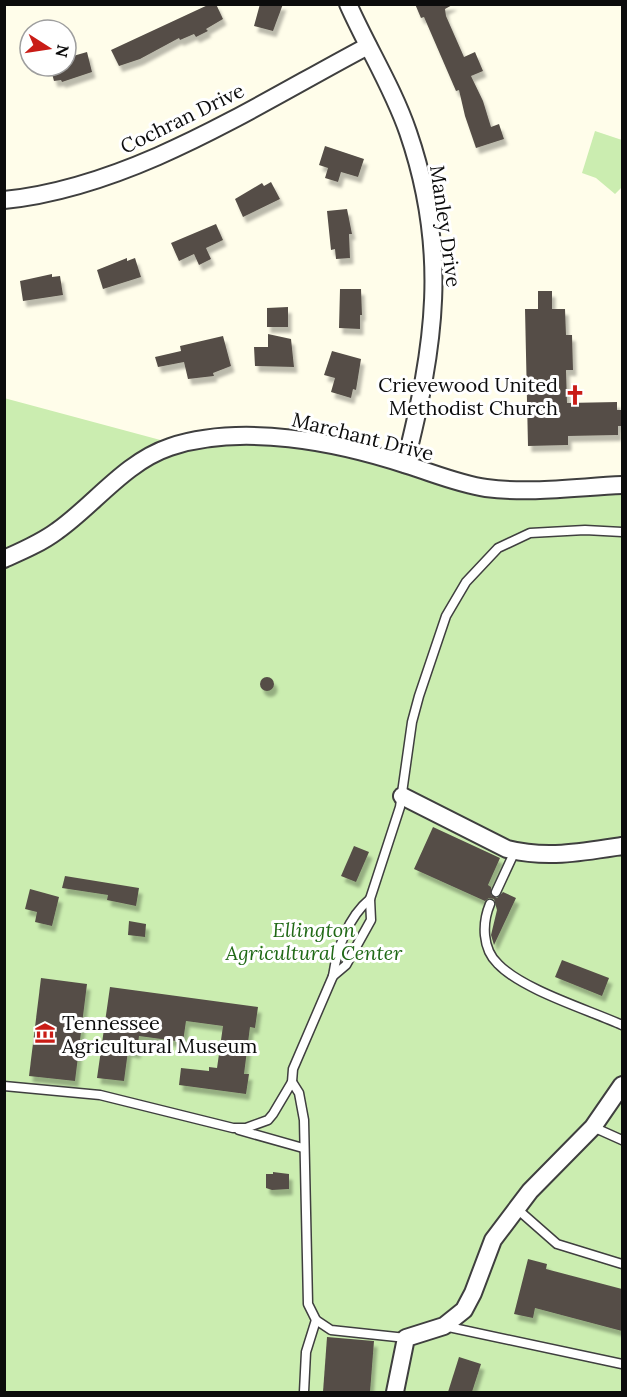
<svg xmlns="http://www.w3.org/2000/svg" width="627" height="1397" font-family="Lora,serif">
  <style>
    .park { fill: #cbedb0 }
    .building { fill: #554e47; filter: url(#shadow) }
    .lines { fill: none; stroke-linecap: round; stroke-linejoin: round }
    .service-casing { stroke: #3f3f3f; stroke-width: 11 }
    .minor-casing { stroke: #3f3f3f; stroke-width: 20 }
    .service { stroke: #fff; stroke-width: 8 }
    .minor { stroke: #fff; stroke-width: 16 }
    .labels { text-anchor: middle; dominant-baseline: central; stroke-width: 6; stroke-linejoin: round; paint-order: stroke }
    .street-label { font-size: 20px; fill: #0c0c0c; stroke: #fff }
    .poi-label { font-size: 20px; fill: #0c0c0c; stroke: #fff; text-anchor: end }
    .park-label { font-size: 20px; font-style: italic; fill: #206916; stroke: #fff }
  </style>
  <defs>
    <filter id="shadow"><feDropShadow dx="3.5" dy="6" stdDeviation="1.5" flood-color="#0004"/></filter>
  </defs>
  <rect width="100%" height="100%" fill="#fffdea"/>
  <g class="park">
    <polygon points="595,131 622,140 622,187 615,194 596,178 582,173"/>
    <polygon points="4,398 179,445 278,437 471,485 622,485 622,1392 5,1392"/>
  </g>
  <g class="building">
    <polygon points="210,4 216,4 223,19 206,29 208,31 196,37 194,34 180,40 179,38 140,59 119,66 111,50"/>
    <polygon points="260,4 283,4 273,31 254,26"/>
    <polygon points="415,4 454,4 445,9 446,16 464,57 475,52 483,71 471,76 483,101 491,127 499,124 504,139 476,148 465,116 459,90 456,91 424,17 421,18"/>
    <polygon points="87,52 92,72 62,82 61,80 54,81 50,66 66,66 66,58"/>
    <polygon points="325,146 364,159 358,177 341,172 338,182 325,178 328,168 319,165"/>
    <polygon points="271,182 280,199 243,217 235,199 262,183 264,186"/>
    <polygon points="347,209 352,234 349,234 350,258 336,259 335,249 331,250 327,211"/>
    <polygon points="216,224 223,240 206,248 211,259 199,265 194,254 179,261 171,243"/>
    <polygon points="127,258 127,261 135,258 141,277 103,289 97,270"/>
    <polygon points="52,274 52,277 60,276 63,295 23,301 20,281"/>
    <polygon points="340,289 361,289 362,315 360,315 360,329 339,328"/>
    <polygon points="538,291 552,291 552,309 565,309 566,335 572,335 573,370 566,370 567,403 617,402 617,410 622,410 622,426 618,426 618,435 568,436 568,445 528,446 525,309 538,309"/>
    <polygon points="288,307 288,327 267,327 267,308"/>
    <polygon points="268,334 291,339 294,367 255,366 254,347 268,347"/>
    <polygon points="223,336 231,366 213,373 214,376 188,379 184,362 158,367 155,357 181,351 180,346"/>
    <polygon points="332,351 361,359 356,390 353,389 351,398 331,392 335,378 324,375"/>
    <circle cx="267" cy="684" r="7"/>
    <polygon points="433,827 500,858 488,885 491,887 491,895 497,898 503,892 516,898 494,945 491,935 497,910 494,899 489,898 485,901 414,869"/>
    <polygon points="354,846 369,852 356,882 341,876"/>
    <polygon points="65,876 139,888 136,906 107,900 108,895 62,888"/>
    <polygon points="30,889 59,897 52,926 35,922 37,912 25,909"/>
    <polygon points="129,921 146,924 145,937 128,935"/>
    <polygon points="562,960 609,978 602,996 555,977"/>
    <polygon points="41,978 87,984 75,1081 29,1076"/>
    <polygon points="110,987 258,1007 255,1028 250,1027 244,1074 249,1074 246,1094 179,1085 181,1068 209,1071 209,1067 217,1068 223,1026 186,1021 183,1042 139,1036 137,1053 128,1051 124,1081 97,1078"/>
    <polygon points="273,1172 289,1174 289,1189 272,1190 266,1188 266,1174 273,1174"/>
    <polygon points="528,1259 547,1264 546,1269 622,1289 622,1331 535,1308 533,1318 514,1314"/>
    <polygon points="327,1337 374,1341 370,1392 323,1392"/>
    <polygon points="459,1357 481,1364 472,1392 448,1392"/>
  </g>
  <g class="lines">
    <g class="service-casing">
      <g id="service">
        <polyline points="496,892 515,851"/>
        <path d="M490 904C482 923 482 949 498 964 523 990 589 1010 622 1025"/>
        <path d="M333 976C337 949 348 917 370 899"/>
        <polyline points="292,1082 299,1093 304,1120 308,1304 316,1320 331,1330 406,1338"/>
        <polyline points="4,1086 100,1095 233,1128 246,1128 268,1120 273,1114 292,1082 293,1069 333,976 346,965 371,920 370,899 400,807 412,722 419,696 446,616 466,582 498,548 530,533 585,530 622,532"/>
        <polyline points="593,1127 622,1140"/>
        <polyline points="239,1130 303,1148"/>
        <polyline points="516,1208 557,1244 622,1264"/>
        <polyline points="444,1326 622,1364"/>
        <polyline points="304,1392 306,1352 316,1320"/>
      </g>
    </g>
    <g class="minor-casing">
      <g id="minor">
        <path d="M348 4C367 47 393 88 408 132 449 251 435 346 405 464"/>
        <path d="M4 200C133 187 256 105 368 46"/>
        <path d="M4 559C22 551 41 543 57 531 94 505 125 462 170 447 242 423 337 442 407 465 433 473 459 484 486 488 530 494 578 487 622 485"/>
        <path d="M402 796 507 849C546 859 584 852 622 846"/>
        <polyline points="395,1392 406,1338 444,1326 464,1310 473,1293 493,1240 530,1191 593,1127 622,1085"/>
      </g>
    </g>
    <use href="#service" class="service"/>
    <use href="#minor" class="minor"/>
  </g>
  <defs>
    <g id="church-bare" transform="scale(1.62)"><path d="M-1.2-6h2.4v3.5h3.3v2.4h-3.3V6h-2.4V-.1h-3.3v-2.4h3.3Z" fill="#c91c16" stroke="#fff" stroke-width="2.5" paint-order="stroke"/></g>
    <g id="museum-bare" transform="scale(1.62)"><path d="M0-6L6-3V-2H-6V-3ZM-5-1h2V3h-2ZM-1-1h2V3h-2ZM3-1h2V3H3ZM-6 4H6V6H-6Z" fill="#c91c16" stroke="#fff" stroke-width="2.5" paint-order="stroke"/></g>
  </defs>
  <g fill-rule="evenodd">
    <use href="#church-bare" x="575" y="395"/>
    <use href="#museum-bare" x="45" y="1033"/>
  </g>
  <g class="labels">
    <g class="street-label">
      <text transform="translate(182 118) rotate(-26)">Cochran Drive</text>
      <text transform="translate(446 226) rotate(82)">Manley Drive</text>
      <text transform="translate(363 436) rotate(14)">Marchant Drive</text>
    </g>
    <g class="poi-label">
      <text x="558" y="384">Crievewood United<tspan x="558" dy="23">Methodist Church</tspan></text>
      <text x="62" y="1022" text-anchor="start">Tennessee<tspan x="62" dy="23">Agricultural Museum</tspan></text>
    </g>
    <g class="park-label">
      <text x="314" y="929">Ellington<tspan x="314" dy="23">Agricultural Center</tspan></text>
    </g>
  </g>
  <rect width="627" height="1397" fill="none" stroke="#0c0c0c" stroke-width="12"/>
  <g transform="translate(48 48) rotate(102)"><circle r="28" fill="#ffffff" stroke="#9e9e9e" stroke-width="1.5"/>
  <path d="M0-4.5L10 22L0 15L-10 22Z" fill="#c91c16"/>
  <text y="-9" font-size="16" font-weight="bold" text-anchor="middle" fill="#0c0c0c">N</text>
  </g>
</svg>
